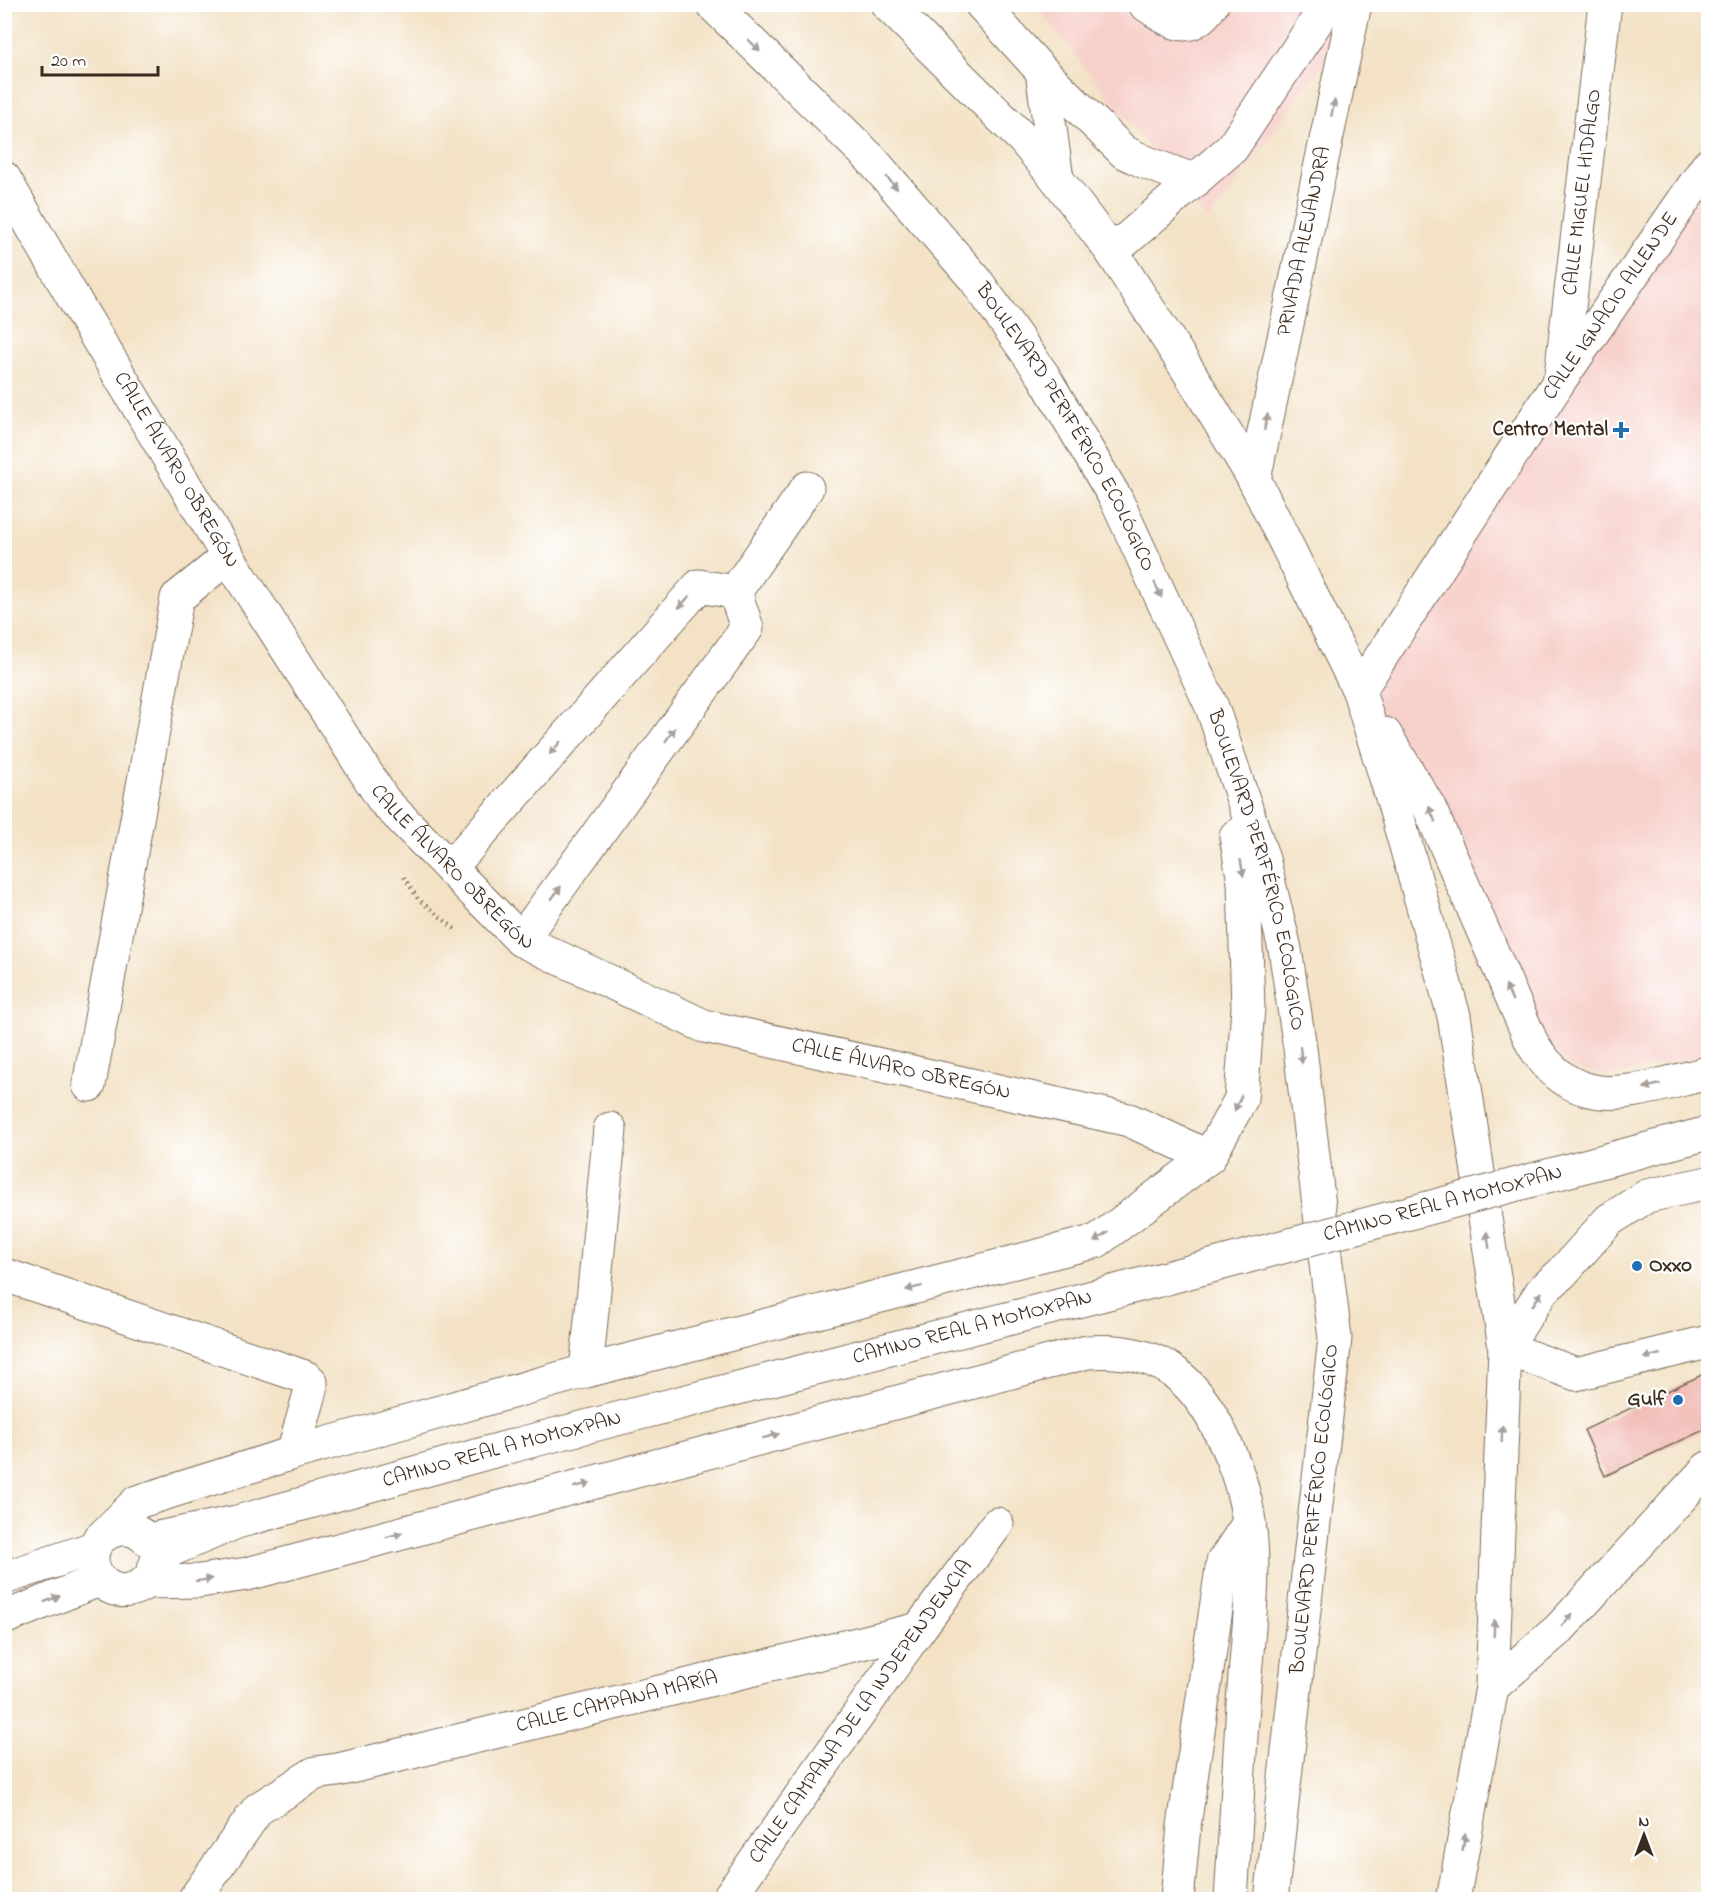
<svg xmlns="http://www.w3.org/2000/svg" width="1713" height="1904" font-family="'Indie Flower',sans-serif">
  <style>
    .built { fill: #f7d0ca }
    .building { fill: #efb1ab }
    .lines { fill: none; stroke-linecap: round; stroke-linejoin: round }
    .minor-casing { stroke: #7b6a59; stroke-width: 35 }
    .highway-casing { stroke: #7b6a59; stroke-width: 35 }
    .path { stroke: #7b6a59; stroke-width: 4; stroke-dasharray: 1.5 4.5; stroke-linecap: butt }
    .minor { stroke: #fff; stroke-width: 33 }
    .highway { stroke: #fff; stroke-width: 33 }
    .minor-bridge-casing { stroke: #7b6a59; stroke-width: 35; stroke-linecap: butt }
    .minor-bridge { stroke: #fff; stroke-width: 33 }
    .oneway { fill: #a79f9a }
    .poi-dot { fill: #1f6fb2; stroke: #fff; stroke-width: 2 }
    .labels { text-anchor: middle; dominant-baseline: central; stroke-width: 4.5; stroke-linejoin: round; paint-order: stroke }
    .street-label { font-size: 21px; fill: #3b2a1e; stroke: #fff }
    .poi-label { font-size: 21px; font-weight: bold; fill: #3b2a1e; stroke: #fff; text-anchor: end }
  </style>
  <rect width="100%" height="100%" fill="#fff"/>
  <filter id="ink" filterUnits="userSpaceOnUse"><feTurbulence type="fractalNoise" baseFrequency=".0167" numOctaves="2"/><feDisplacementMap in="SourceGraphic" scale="12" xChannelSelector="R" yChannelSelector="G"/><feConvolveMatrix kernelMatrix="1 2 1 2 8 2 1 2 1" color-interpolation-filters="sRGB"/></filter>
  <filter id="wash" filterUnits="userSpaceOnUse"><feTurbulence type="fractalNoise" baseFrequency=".008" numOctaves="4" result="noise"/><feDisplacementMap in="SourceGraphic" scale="24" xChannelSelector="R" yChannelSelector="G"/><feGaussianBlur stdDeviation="1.35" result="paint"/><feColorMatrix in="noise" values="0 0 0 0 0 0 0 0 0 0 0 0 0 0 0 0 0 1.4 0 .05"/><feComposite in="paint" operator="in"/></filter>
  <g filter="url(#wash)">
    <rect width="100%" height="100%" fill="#f3e2c6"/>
    <g class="built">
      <polygon points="1035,5 1366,5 1208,221"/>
      <polygon points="1708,168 1708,1054 1607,1076 1568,1066 1541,1032 1454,820 1359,691"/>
    </g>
    <g id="blocks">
      <polygon class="building" points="1708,1372 1708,1428 1605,1476 1584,1430"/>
    </g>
  </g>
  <g filter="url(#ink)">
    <use href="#blocks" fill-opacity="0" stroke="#7b6a59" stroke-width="1.5"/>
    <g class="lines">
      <g class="minor-casing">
        <g id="minor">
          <polyline points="981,4 1042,71 1057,179"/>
          <path d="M1145 4C1172 22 1189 38 1212 4"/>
          <polyline points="1042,71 1124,152 1145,162 1195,181"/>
          <path id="s1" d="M4 178 75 301 228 557 384 801 521 940 704 1026 1129 1120 1209 1157"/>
          <polyline points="1112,252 1232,148 1328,4"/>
          <path id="s2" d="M1561 375 1605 4"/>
          <path id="s3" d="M1254 479 1355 4"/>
          <polyline points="735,592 807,488"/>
          <path id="s4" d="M1359 691 1560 380 1708 165"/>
          <polyline points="450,868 699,586 735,592"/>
          <polyline points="521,940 747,628 735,592"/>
          <polyline points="89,1085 177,598 228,557"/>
          <polyline points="8,1276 305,1377 311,1382 311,1390 293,1453"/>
          <polyline points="1505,1348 1576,1374 1708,1342"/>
          <polyline points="586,1371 610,1129"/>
          <path id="s5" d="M237 1522 159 1555C156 1562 154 1571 150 1577 148 1581 144 1583 140 1586 102 1607 71 1550 110 1532 125 1525 137 1530 148 1540L237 1522 523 1443 1159 1280"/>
          <polyline points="4,1578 94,1548"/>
          <polyline points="4,1618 99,1580"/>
          <polyline points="1492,1687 1559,1629 1708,1468"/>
          <path id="s6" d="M194 1900 258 1809 315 1773 338 1770 919 1629"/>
          <path id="s7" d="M727 1900 919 1629 997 1524"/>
          <polyline points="1177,1900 1184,1826 1223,1562 1249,1523"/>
        </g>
      </g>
      <g class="highway-casing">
        <g id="highway">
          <path id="s8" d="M712 4 871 159 975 279 1043 375 1116 499 1212 707 1263 859 1285 949 1300 1048 1335 1338 1271 1900"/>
          <polyline points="887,4 1023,139 1057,179 1112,252 1191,375 1254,479 1359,691 1394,804 1454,1016 1505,1348 1492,1687 1453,1900"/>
          <path d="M1385 734 1429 807 1532 1043C1577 1119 1639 1089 1708 1073"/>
          <polyline points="1505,1348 1542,1291 1562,1273 1609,1220 1647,1196 1708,1183"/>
          <polyline points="105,1534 137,1502 293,1453 586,1371 1097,1241 1209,1157 1241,1099 1248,1008 1244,882 1236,836"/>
          <path d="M146 1582 200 1581 247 1574 1087 1352C1157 1347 1193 1375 1222 1436 1235 1463 1245 1492 1249 1522 1257 1578 1246 1648 1243 1704 1239 1769 1235 1834 1231 1900"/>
        </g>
      </g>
      <polyline class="path" points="404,877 418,899 455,929"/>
      <use href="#minor" class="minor"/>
      <use href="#highway" class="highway"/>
      <g class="minor-bridge-casing">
        <g id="minor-bridge">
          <path id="s9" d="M1159 1280 1708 1133"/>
        </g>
      </g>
      <use href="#minor-bridge" class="minor-bridge"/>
    </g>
    <defs><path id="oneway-solid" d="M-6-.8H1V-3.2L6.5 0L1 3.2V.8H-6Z" transform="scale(1.5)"/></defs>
    <g class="oneway">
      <use href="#oneway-solid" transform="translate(754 45) rotate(44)"/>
      <use href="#oneway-solid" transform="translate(1333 108) rotate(-78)"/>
      <use href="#oneway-solid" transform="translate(892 183) rotate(49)"/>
      <use href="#oneway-solid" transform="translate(1266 422) rotate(-78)"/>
      <use href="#oneway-solid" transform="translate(1158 590) rotate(65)"/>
      <use href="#oneway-solid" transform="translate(684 602) rotate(131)"/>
      <use href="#oneway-solid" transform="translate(670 735) rotate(-54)"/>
      <use href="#oneway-solid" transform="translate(555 748) rotate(131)"/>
      <use href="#oneway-solid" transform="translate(1432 814) rotate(-113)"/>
      <use href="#oneway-solid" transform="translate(1242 868) rotate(80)"/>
      <use href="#oneway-solid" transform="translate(556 893) rotate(-54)"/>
      <use href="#oneway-solid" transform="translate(1509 993) rotate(-114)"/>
      <use href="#oneway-solid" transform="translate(1301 1055) rotate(83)"/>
      <use href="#oneway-solid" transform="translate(1652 1086) rotate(167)"/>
      <use href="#oneway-solid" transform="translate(1238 1103) rotate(114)"/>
      <use href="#oneway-solid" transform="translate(1101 1237) rotate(148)"/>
      <use href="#oneway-solid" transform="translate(1488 1240) rotate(-99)"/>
      <use href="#oneway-solid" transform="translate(914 1288) rotate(166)"/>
      <use href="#oneway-solid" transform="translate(1537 1299) rotate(-56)"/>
      <use href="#oneway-solid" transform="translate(1652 1356) rotate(167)"/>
      <use href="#oneway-solid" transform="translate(1502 1434) rotate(-88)"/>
      <use href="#oneway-solid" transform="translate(771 1436) rotate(-15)"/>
      <use href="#oneway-solid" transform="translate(582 1485) rotate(-15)"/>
      <use href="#oneway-solid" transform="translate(394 1535) rotate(-15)"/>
      <use href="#oneway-solid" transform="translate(204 1580) rotate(-7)"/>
      <use href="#oneway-solid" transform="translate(52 1599) rotate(-22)"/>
      <use href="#oneway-solid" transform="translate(1567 1620) rotate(-47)"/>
      <use href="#oneway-solid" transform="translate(1494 1628) rotate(-88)"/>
      <use href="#oneway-solid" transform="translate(1464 1842) rotate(-80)"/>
    </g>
  </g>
  <g class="poi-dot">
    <path d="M1618 421h6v6h6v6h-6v6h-6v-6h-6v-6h6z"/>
    <circle cx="1637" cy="1266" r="6"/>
    <circle cx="1678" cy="1400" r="6"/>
  </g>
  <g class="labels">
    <g class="street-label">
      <text stroke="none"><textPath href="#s2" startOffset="184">CALLE MIGUEL HIDALGO</textPath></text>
      <text stroke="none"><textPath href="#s3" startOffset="243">PRIVADA ALEJANDRA</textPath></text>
      <text stroke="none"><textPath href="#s4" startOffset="460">CALLE IGNACIO ALLENDE</textPath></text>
      <text stroke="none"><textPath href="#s8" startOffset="555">BOULEVARD PERIFÉRICO ECOLÓGICO</textPath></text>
      <text stroke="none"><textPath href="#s1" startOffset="339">CALLE ÁLVARO OBREGÓN</textPath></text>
      <text stroke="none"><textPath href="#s1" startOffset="825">CALLE ÁLVARO OBREGÓN</textPath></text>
      <text stroke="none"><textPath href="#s8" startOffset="1041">BOULEVARD PERIFÉRICO ECOLÓGICO</textPath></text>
      <text stroke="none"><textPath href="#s1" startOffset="1329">CALLE ÁLVARO OBREGÓN</textPath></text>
      <text stroke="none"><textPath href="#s9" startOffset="294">CAMINO REAL A MOMOXPAN</textPath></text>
      <text stroke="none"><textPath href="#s5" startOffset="1116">CAMINO REAL A MOMOXPAN</textPath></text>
      <text stroke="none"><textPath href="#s5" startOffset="630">CAMINO REAL A MOMOXPAN</textPath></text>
      <text transform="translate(1315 1509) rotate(-84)">BOULEVARD PERIFÉRICO ECOLÓGICO</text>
      <text stroke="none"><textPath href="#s6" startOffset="489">CALLE CAMPANA MARÍA</textPath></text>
      <text stroke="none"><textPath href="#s7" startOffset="231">CALLE CAMPANA DE LA INDEPENDENCIA</textPath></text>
    </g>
    <g class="poi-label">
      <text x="1608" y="430">Centro Mental</text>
      <text x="1649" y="1266" text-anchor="start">Oxxo</text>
      <text x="1666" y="1400">Gulf</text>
    </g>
  </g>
  <rect width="1713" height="1904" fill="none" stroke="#fff" stroke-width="24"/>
  <g transform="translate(1644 1835)" stroke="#ffffff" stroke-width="4.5" paint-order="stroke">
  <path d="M0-4.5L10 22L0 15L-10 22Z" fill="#3b2a1e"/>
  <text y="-9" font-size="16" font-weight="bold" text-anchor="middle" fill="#3b2a1e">N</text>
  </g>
  <path d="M42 66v9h116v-9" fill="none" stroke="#3b2a1e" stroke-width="3"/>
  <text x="51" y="66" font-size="18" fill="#3b2a1e" stroke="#ffffff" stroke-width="4.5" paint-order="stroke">20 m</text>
</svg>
